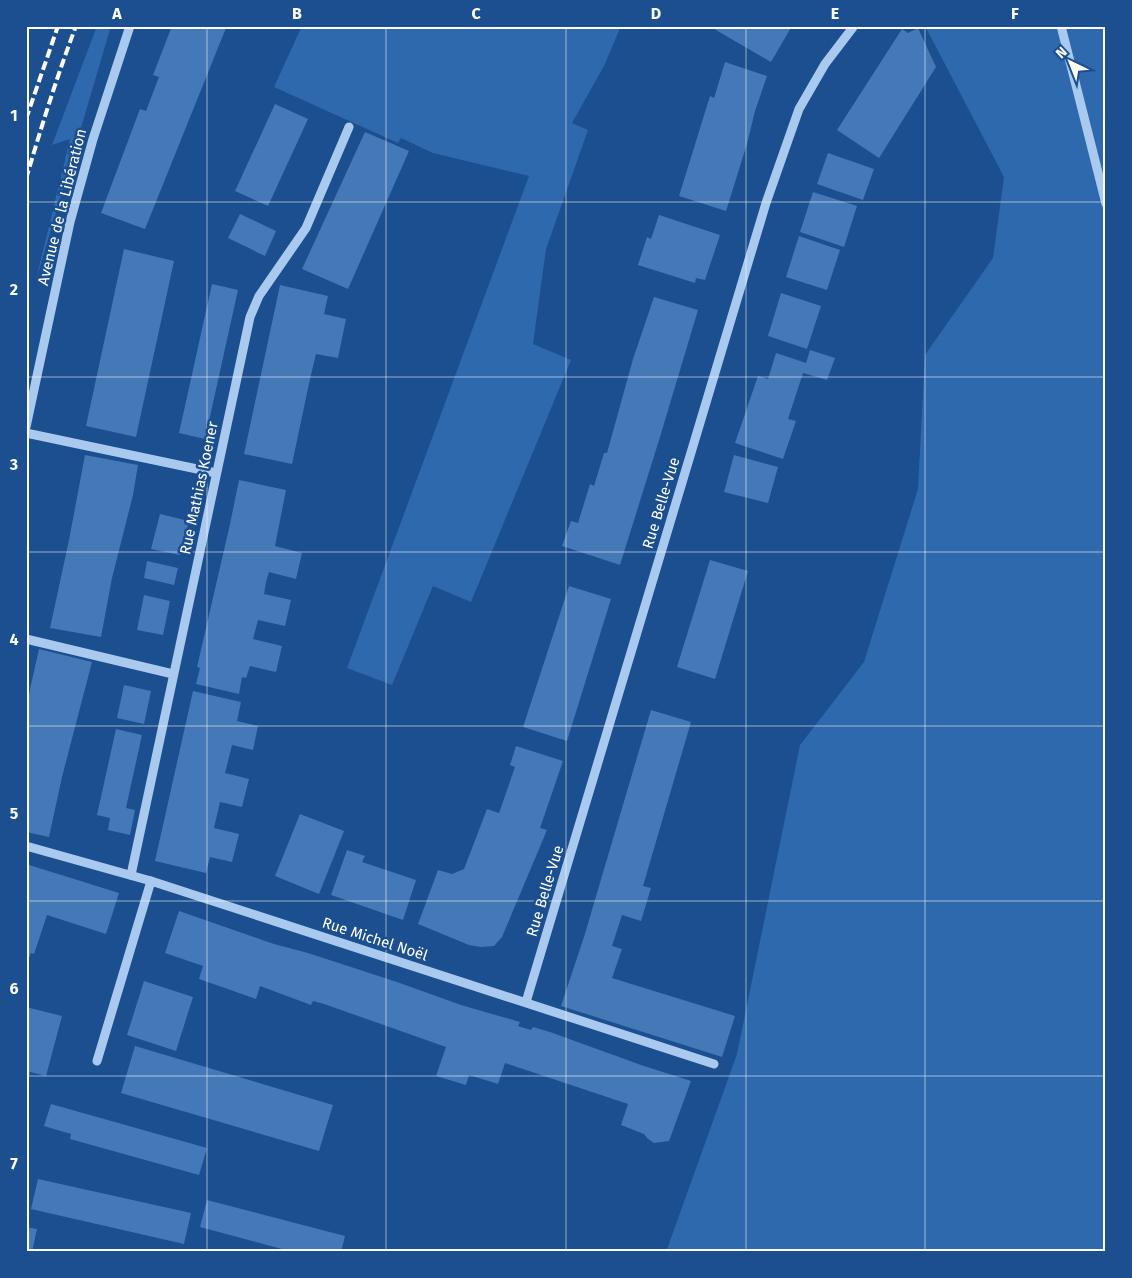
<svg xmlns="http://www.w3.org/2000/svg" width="1132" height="1278" font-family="'Fira Sans',sans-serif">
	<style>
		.green { fill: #2e69ad }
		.building { fill: #4478b7 }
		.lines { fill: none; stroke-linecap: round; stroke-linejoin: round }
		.minor { stroke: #a9c9ee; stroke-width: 9 }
		.rail { stroke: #fff; stroke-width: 4; stroke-dasharray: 9 4; stroke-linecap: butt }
		.grid { fill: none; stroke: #fff; stroke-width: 1; stroke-opacity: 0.55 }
		.labels { text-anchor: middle; stroke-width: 5; stroke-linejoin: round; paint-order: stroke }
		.street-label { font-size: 15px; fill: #fff; stroke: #1b4f8f }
		.neatline { fill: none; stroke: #fff; stroke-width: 2 }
		.grid-label { font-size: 16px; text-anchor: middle; font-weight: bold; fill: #fff }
	</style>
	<rect width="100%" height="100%" fill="#1b4f8f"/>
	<g class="green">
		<path d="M 97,26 L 111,26 L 35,284 L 70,139 L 52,145 Z"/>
		<path d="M 302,26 L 621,26 L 604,66 L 572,123 L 588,130 L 546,249 L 533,344 L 571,360 L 471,602 L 433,586 L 392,685 L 347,668 L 529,176 L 433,153 L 401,138 L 398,143 L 274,87 Z"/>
		<path d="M 925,26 L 1106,26 L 1106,1252 L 666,1252 L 737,1054 L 800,745 L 864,662 L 918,489 L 925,355 L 993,258 L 1004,177 Z"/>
	</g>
	<g class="building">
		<path d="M 172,26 L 222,26 L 226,28 L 145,229 L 101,213 L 140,109 L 146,111 L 159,77 L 153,75 Z"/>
		<path d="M 709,26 L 792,26 L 771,62 Z"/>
		<path d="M 918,28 L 936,67 L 879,158 L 837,130 L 902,29 L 908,33 Z"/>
		<path d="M 725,62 L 767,76 L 755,111 L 747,144 L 726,211 L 679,196 L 710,96 L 714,98 Z"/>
		<path d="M 275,104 L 308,119 L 268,206 L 235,191 Z"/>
		<path d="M 365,132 L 409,151 L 348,289 L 302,269 Z"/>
		<path d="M 828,153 L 874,169 L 863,200 L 817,184 Z"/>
		<path d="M 813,192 L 857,206 L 844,247 L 800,232 Z"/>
		<path d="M 240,214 L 276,231 L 265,256 L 228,238 Z"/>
		<path d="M 659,215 L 720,235 L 705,280 L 696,278 L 695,283 L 638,265 L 647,237 L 651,239 Z"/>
		<path d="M 799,236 L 840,250 L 827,290 L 786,277 Z"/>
		<path d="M 124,249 L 174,261 L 136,437 L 86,426 Z"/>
		<path d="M 212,284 L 238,290 L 205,439 L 179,433 Z"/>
		<path d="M 280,285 L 328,296 L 324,314 L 346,319 L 338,358 L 316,354 L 310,379 L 292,464 L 244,454 Z"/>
		<path d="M 781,293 L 821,306 L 807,349 L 768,336 Z"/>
		<path d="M 654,297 L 698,310 L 660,437 L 620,565 L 562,546 L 571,521 L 578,523 L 590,484 L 594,486 L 604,453 L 607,453 L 633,359 Z"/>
		<path d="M 810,350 L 835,358 L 827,380 L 803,373 L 788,419 L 796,421 L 783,459 L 735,443 L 758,376 L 768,379 L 776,353 L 806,363 Z"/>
		<path d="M 85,455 L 138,465 L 133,495 L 112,578 L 101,637 L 50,628 L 69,540 Z"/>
		<path d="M 734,455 L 778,467 L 768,503 L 724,492 Z"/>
		<path d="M 239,480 L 286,490 L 275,546 L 302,553 L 296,579 L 269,572 L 266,582 L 264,594 L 291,600 L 285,626 L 258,620 L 253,639 L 282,646 L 276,672 L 250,666 L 246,678 L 242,677 L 239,694 L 196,684 L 200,668 L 197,667 L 230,524 Z"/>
		<path d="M 160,514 L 189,521 L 180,555 L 151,549 Z"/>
		<path d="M 710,560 L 748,571 L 715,679 L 677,667 Z"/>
		<path d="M 147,561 L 178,568 L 174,585 L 144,578 Z"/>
		<path d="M 569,586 L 611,599 L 567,741 L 523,727 Z"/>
		<path d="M 144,595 L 170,601 L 163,635 L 137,630 Z"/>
		<path d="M 39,649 L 92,662 L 62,777 L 49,837 L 26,832 L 26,707 Z"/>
		<path d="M 124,685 L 151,691 L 144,724 L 117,718 Z"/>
		<path d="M 193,691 L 241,702 L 237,721 L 258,726 L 253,750 L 232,745 L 225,773 L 249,779 L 242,807 L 220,802 L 214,828 L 239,834 L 232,862 L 210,857 L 206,873 L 155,861 Z"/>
		<path d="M 651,710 L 691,722 L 643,886 L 651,888 L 641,921 L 622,915 L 612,946 L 622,949 L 612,978 L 735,1016 L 722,1057 L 561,1006 L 584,937 Z"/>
		<path d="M 116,729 L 142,735 L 126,808 L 135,810 L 130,835 L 108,830 L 110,818 L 97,815 Z"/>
		<path d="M 516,746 L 563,761 L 540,828 L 547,830 L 502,937 L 494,946 L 481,947 L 469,945 L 418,924 L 438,870 L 452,874 L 464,869 L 487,809 L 499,813 L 515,767 L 510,765 Z"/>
		<path d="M 300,814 L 344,831 L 319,894 L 275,876 Z"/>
		<path d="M 347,850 L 365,856 L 362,862 L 416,880 L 403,920 L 331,895 Z"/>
		<path d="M 26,864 L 119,893 L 106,934 L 47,915 L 34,954 L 31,953 L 26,967 Z"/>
		<path d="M 179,911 L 274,944 L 308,953 L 397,982 L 461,1005 L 520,1022 L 518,1026 L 531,1030 L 533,1027 L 550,1032 L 641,1065 L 691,1081 L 669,1141 L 654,1143 L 648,1139 L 644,1134 L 621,1125 L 628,1104 L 505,1063 L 498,1084 L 469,1075 L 466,1085 L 436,1076 L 446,1047 L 324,1004 L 313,1001 L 311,1005 L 260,986 L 256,999 L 199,979 L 203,966 L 165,953 Z"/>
		<path d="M 144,981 L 193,997 L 176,1051 L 127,1035 Z"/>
		<path d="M 26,1007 L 62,1016 L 46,1076 L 30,1072 L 27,1086 Z"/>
		<path d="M 135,1046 L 333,1105 L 319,1151 L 121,1093 Z"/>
		<path d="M 51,1104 L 207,1148 L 199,1175 L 70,1139 L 71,1134 L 44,1126 Z"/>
		<path d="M 38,1179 L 191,1213 L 184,1244 L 31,1209 Z"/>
		<path d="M 207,1200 L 345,1236 L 341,1252 L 293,1252 L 200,1227 Z"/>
		<path d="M 26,1227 L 37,1229 L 32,1252 L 26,1252 Z"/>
	</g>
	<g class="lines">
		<g class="minor">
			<path d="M 1061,26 L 1106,204"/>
			<path d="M 26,427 L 70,222 L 93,139 L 130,26"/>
			<path d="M 26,433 L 216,473"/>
			<path d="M 26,639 L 173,674"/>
			<path d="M 26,846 L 151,881 L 714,1064"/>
			<path d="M 131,875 L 250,317 L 259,296 L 306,228 L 349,127"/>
			<path d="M 526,1002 L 766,203 L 799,109 L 825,64 L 854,26"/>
			<path d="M 97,1061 L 151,881"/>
		</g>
		<g class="rail">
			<path d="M 26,119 L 58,26"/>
			<path d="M 26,179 C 41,128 57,76 76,26"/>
		</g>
	</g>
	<path class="grid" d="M 207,26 L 207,1252M 386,26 L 386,1252M 566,26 L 566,1252M 746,26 L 746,1252M 925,26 L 925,1252M 26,202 L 1106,202M 26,377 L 1106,377M 26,552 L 1106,552M 26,726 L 1106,726M 26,901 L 1106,901M 26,1076 L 1106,1076"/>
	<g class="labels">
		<g class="street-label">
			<text transform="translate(62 207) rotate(-76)" y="5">Avenue de la Libération</text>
			<text transform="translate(199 488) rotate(-78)" y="5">Rue Mathias Koener</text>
			<text transform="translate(661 503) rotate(-73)" y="5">Rue Belle-Vue</text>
			<text transform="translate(545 891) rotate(-73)" y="5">Rue Belle-Vue</text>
			<text transform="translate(375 939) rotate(18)" y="5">Rue Michel Noël</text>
		</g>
	</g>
	<rect width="1132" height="1278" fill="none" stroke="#1b4f8f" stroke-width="55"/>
	<g transform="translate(1070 62) rotate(317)" stroke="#1b4f8f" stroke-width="4" paint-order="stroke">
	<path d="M0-4L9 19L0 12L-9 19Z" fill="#ffffff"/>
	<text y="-8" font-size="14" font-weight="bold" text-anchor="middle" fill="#ffffff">N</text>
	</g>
	<rect x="28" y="28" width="1076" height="1222" class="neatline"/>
	<g class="grid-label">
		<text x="117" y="19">A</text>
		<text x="297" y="19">B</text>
		<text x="476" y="19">C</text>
		<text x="656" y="19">D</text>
		<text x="835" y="19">E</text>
		<text x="1015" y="19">F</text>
		<text x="14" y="121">1</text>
		<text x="14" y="295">2</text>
		<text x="14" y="470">3</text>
		<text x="14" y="645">4</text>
		<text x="14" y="819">5</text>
		<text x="14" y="994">6</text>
		<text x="14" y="1169">7</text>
	</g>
</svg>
